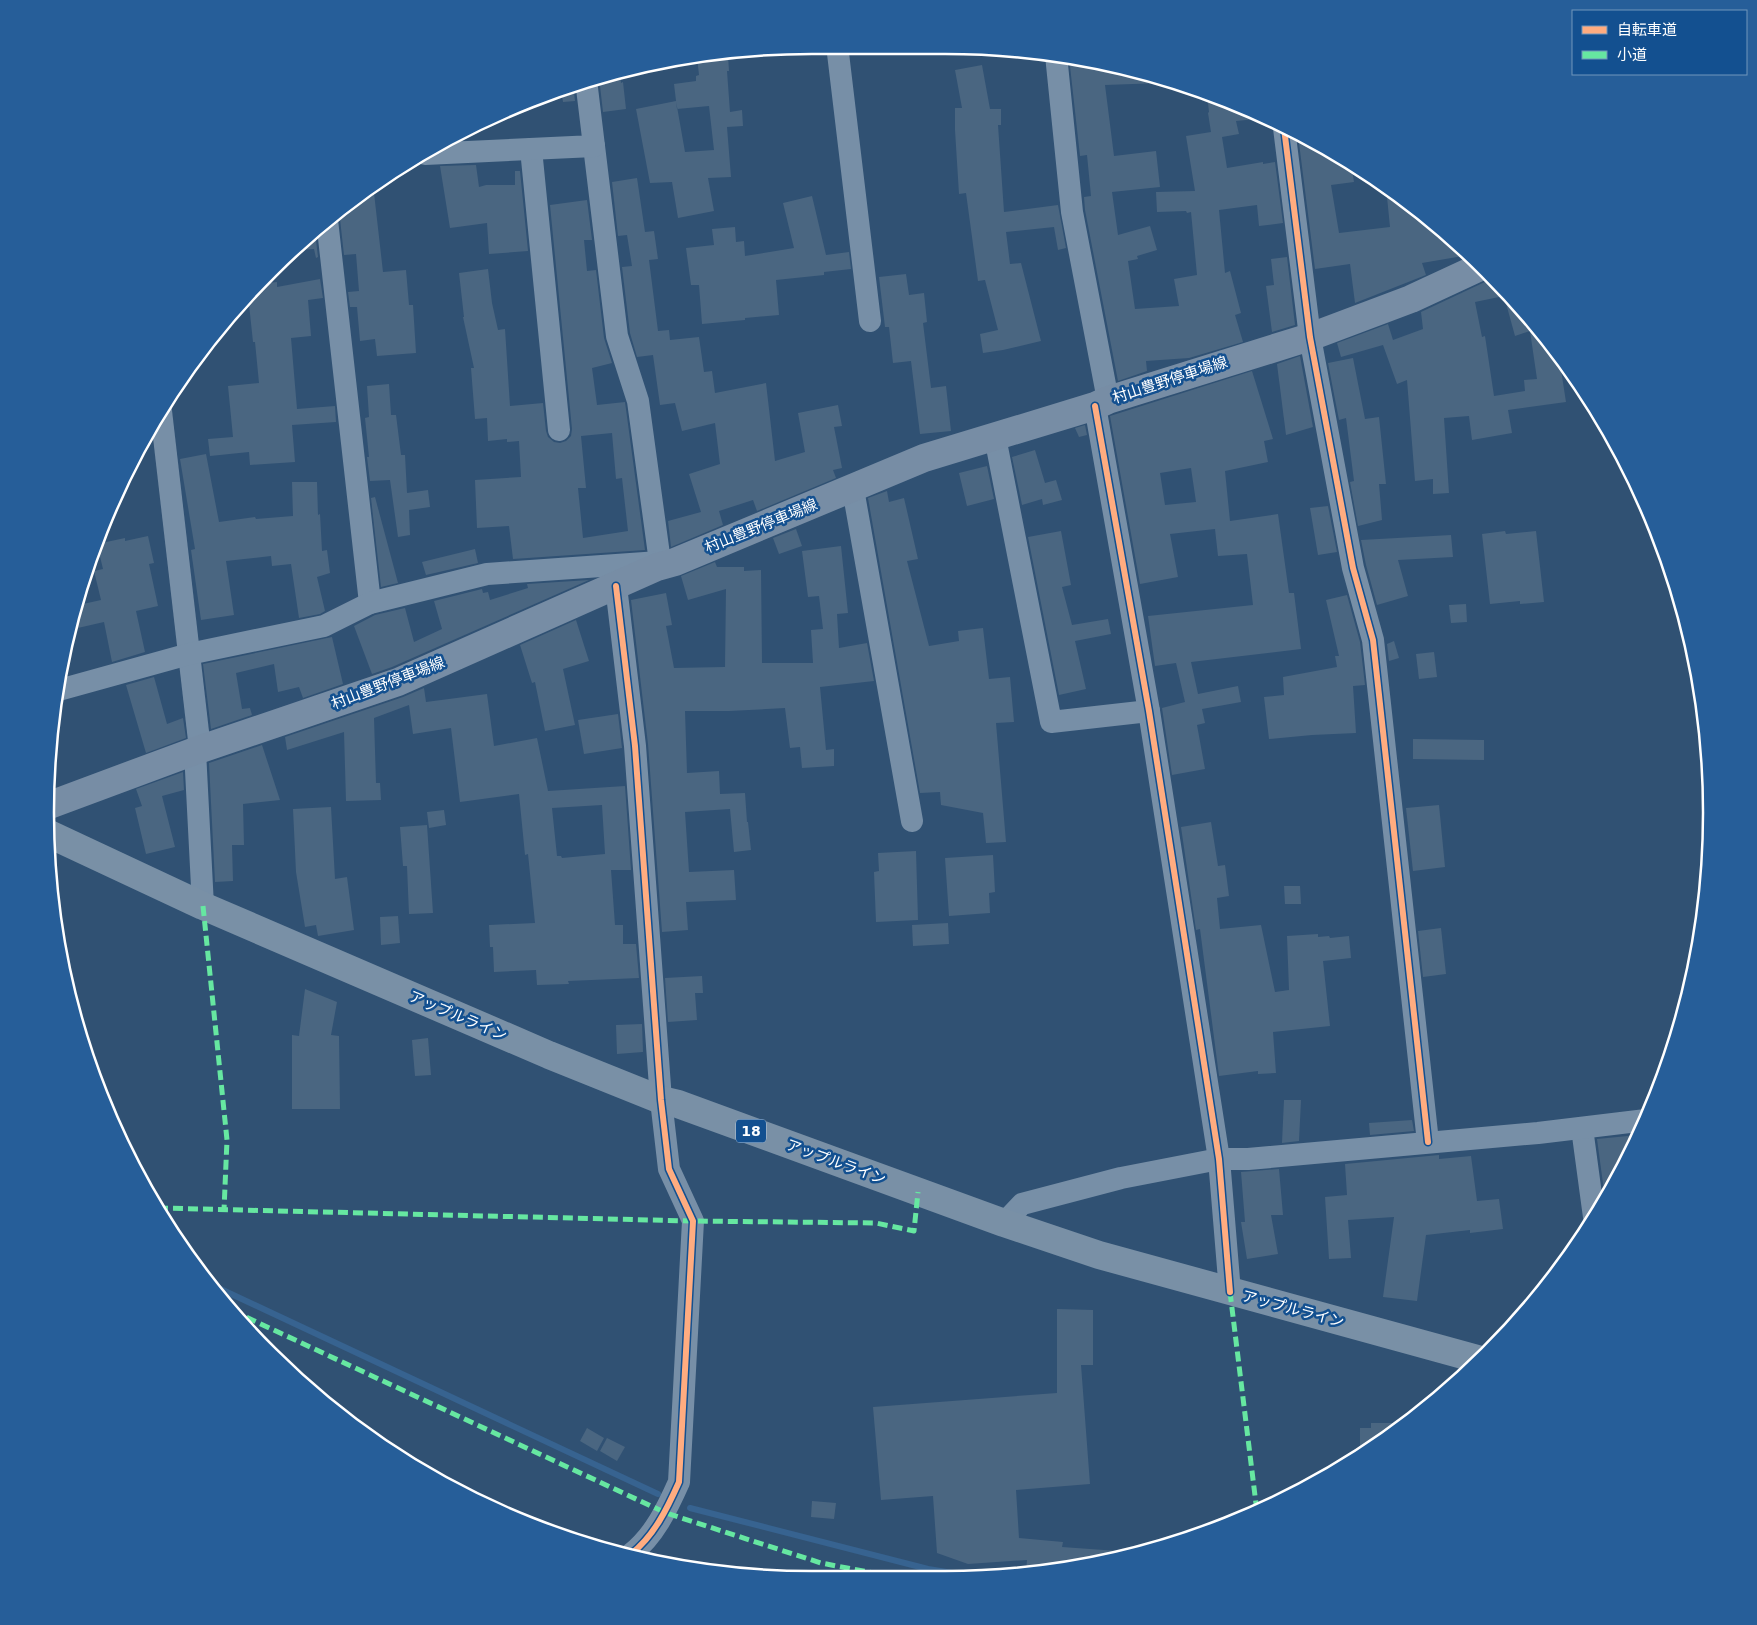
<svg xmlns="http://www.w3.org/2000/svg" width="1757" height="1625" font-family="'DejaVu Sans','Noto Sans JP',sans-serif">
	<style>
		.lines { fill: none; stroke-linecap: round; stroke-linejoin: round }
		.stream { stroke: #376390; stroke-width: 6 }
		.building { fill: #4a6681; fill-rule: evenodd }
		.minor { stroke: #778fa7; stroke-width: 22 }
		.major { stroke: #778da5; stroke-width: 28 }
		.highway { stroke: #7990a6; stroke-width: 28 }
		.quiet { stroke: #66e7a1; stroke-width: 5; stroke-dasharray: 10 5; stroke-linecap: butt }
		.cycleway-casing { stroke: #135090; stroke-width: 9 }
		.cycleway { stroke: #ffac80; stroke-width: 6 }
		.labels { text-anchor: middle; stroke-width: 5; stroke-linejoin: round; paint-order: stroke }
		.shield { fill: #135090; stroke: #b8cade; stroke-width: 1 }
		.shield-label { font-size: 14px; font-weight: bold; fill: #fff }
		.street-label { font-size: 15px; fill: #fff; stroke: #135090 }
		.rim { fill: none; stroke: #fff; stroke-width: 2.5 }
	</style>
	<rect width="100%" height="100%" fill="#305173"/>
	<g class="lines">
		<g class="stream">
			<path d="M 212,1285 L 658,1494"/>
			<path d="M 690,1508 L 928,1569 L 977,1577"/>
		</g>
	</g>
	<g class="building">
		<path d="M 728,55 L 729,71 L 727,71 L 730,112 L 742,110 L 743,126 L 727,127 L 731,177 L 708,178 L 714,211 L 678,218 L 672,182 L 650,183 L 636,109 L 676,101 L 685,152 L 714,150 L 709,106 L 677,109 L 674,84 L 696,81 L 696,76 L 699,75 L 697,57 Z"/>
		<path d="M 1092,64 L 1108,64 L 1161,80 L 1161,83 L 1105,85 L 1114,156 L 1156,151 L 1160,187 L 1112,192 L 1118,235 L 1150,226 L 1157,250 L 1137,256 L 1138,259 L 1128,261 L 1135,309 L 1179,306 L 1174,279 L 1197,275 L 1191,212 L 1187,213 L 1186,211 L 1157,212 L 1156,192 L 1195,191 L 1186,136 L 1211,132 L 1208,113 L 1209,112 L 1207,94 L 1238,104 L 1266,118 L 1236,121 L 1239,134 L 1222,137 L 1227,168 L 1263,162 L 1263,164 L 1275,162 L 1283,223 L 1259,226 L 1257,205 L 1219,210 L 1225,273 L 1230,271 L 1241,313 L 1235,315 L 1243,342 L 1189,358 L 1146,361 L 1147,371 L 1118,381 L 1085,210 L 1084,197 L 1091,196 L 1087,155 L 1080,156 L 1070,66 Z"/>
		<path d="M 982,65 L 990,109 L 1001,109 L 1001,125 L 998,125 L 1004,212 L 1058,205 L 1066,248 L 1058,250 L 1054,227 L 1006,232 L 1010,264 L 1021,263 L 1041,341 L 1003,350 L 983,353 L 980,334 L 998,330 L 985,280 L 978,281 L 966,193 L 959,194 L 955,130 L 955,108 L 962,108 L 955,70 Z"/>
		<path d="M 620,71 L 621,83 L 623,82 L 626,109 L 603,112 L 599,77 Z"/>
		<path d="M 573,84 L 575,101 L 563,102 L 561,88 Z"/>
		<path d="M 1298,135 L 1351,164 L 1354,182 L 1331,185 L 1339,233 L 1390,227 L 1386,187 L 1469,255 L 1422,263 L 1426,275 L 1355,303 L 1350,264 L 1315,269 Z"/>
		<path d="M 476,165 L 479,187 L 486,185 L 515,185 L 515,171 L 520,171 L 528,251 L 489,254 L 487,223 L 450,228 L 440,166 Z"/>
		<path d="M 637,178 L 645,232 L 654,231 L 658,259 L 649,260 L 658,331 L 669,330 L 670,340 L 699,337 L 704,372 L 712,371 L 715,393 L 766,383 L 775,461 L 805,452 L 798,413 L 838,405 L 842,426 L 834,427 L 842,468 L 833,470 L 836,478 L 757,511 L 753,500 L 719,511 L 723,525 L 671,547 L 668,521 L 701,512 L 689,474 L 720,464 L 715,423 L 682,431 L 675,403 L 660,405 L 653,355 L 637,357 L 630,333 L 622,267 L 632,266 L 627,235 L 618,236 L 612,182 Z"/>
		<path d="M 374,193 L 383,272 L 406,270 L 409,305 L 413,305 L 416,353 L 377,356 L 375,339 L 360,341 L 357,307 L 350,307 L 348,292 L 359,291 L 356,254 L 344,255 L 340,219 L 337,212 L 346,203 L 360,194 Z"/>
		<path d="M 812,196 L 826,255 L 849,252 L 851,269 L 824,272 L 824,275 L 776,280 L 779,315 L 745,318 L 745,320 L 702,324 L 699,285 L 691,285 L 686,248 L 714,245 L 712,229 L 735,227 L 736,242 L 744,241 L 745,256 L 794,248 L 783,203 Z"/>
		<path d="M 587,200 L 592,240 L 584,240 L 587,271 L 596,270 L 604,338 L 612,363 L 592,368 L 597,405 L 625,402 L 645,550 L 513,559 L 509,526 L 477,528 L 475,480 L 521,477 L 519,441 L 507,442 L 507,439 L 488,441 L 487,418 L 475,419 L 471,368 L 474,368 L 463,317 L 464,317 L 459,273 L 488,269 L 492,303 L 498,330 L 505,329 L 510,406 L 543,403 L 546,431 L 548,437 L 554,442 L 560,443 L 566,441 L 571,436 L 572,429 L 550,205 ZM 612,433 L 616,479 L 622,478 L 628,531 L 583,538 L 578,488 L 586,488 L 581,436 Z"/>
		<path d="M 315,232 L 318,257 L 316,258 L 314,249 L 296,250 Z"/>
		<path d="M 1287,257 L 1295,325 L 1272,332 L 1266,286 L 1274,285 L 1271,259 Z"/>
		<path d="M 906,274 L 909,295 L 924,293 L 927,322 L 923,323 L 931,388 L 946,386 L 951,431 L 920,434 L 911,361 L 893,363 L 889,327 L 885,327 L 879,277 Z"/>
		<path d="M 1493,277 L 1559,357 L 1566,402 L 1508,410 L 1512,433 L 1472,440 L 1469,416 L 1444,418 L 1449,493 L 1433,494 L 1433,479 L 1415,481 L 1407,380 L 1397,384 L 1383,345 L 1341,357 L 1337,343 L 1388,324 L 1393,340 L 1423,329 L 1421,312 L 1489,280 ZM 1504,296 L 1515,336 L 1530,331 L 1537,379 L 1524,380 L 1525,391 L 1494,396 L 1485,336 L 1482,337 L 1475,302 Z"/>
		<path d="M 320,279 L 323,298 L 308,300 L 311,336 L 291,338 L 297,409 L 335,406 L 336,422 L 292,425 L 295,462 L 250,465 L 249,452 L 210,456 L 208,439 L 233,437 L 228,386 L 259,383 L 255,342 L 253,342 L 248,295 L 259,284 L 277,282 L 277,287 Z"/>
		<path d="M 1300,356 L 1313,427 L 1286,435 L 1277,364 Z"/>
		<path d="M 1353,358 L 1365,419 L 1379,417 L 1386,484 L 1379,484 L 1382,520 L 1358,526 L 1350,482 L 1354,481 L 1346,418 L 1339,420 L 1328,363 Z"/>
		<path d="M 1252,371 L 1273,439 L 1264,441 L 1268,462 L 1225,471 L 1230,521 L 1278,514 L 1289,593 L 1294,593 L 1301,649 L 1191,662 L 1198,694 L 1238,686 L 1241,702 L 1202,709 L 1205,723 L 1197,725 L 1205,769 L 1172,775 L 1162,708 L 1185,702 L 1176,663 L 1155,666 L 1148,616 L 1253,605 L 1247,554 L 1218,556 L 1215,529 L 1170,534 L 1178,577 L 1140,584 L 1110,416 ZM 1191,468 L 1196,502 L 1165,505 L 1160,473 Z"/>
		<path d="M 389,384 L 391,415 L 396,415 L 401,455 L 405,455 L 407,493 L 428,490 L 430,507 L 409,510 L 410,535 L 398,537 L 390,480 L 370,481 L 367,457 L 369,457 L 365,418 L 369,417 L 367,386 Z"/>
		<path d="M 1085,425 L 1087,435 L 1079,437 L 1075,428 Z"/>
		<path d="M 1035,450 L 1045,483 L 1056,480 L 1062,500 L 1043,505 L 1042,499 L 1022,505 L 1012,457 Z"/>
		<path d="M 206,454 L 219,522 L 255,517 L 256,519 L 293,516 L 292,482 L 317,482 L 318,515 L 320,514 L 322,551 L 327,550 L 330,573 L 317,577 L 325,611 L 320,614 L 299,618 L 291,564 L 272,566 L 271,556 L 226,561 L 234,615 L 201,620 L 191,550 L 195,549 L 180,459 Z"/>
		<path d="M 987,466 L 994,499 L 967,506 L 959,473 Z"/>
		<path d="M 887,491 L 889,502 L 904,498 L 918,559 L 907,561 L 929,646 L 959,641 L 958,631 L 983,628 L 989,679 L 1010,677 L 1014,722 L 996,723 L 1006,842 L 986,843 L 983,813 L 941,805 L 940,792 L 920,793 L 868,498 Z"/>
		<path d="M 375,497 L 398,583 L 381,587 L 371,498 Z"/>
		<path d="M 1328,506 L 1337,552 L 1318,555 L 1310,508 Z"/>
		<path d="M 796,529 L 802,546 L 779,554 L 773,538 Z"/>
		<path d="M 1061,531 L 1071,585 L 1062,587 L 1072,625 L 1108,619 L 1111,634 L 1075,641 L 1086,689 L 1059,695 L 1028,537 Z"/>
		<path d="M 1505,531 L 1506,534 L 1536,531 L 1544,602 L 1520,604 L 1520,601 L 1490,604 L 1482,534 Z"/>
		<path d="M 1451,535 L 1453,557 L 1398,560 L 1408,596 L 1377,605 L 1366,565 L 1361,540 Z"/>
		<path d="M 148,536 L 154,563 L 149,564 L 158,606 L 136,611 L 145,652 L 112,662 L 104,622 L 69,630 L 71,614 L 74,606 L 101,600 L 94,571 L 103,569 L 97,544 L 125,538 L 125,541 Z"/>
		<path d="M 841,546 L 848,613 L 837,614 L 839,648 L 867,643 L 874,681 L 820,687 L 826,750 L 834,749 L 834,766 L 802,768 L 800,747 L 790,748 L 785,708 L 729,711 L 685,711 L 687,773 L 719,771 L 720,794 L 745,793 L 747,822 L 748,822 L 751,850 L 734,852 L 730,809 L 685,812 L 689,872 L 734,870 L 736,900 L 686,902 L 688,930 L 662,932 L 648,744 L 631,600 L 666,593 L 672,625 L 666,626 L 674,668 L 725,667 L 726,589 L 688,600 L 681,576 L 715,562 L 717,567 L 744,567 L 744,571 L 761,570 L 762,663 L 813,663 L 811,630 L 823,629 L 819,596 L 808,597 L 802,551 Z"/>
		<path d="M 475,549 L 478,563 L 426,575 L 422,562 Z"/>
		<path d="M 589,580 L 392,667 L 372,674 L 354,626 L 375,615 L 405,608 L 414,642 L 442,629 L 434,601 L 482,589 L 483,593 L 488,592 L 490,600 L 528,588 L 527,584 Z"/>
		<path d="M 1347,595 L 1360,642 L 1365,685 L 1353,686 L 1356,733 L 1312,735 L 1269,739 L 1264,697 L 1284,695 L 1283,677 L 1337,667 L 1335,656 L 1339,656 L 1326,600 Z"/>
		<path d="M 1466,604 L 1467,622 L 1451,623 L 1449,605 Z"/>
		<path d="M 576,620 L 589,661 L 563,669 L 575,725 L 545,731 L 535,682 L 532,683 L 520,645 Z"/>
		<path d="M 332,637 L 343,684 L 303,698 L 299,687 L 278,692 L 274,664 L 236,673 L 242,709 L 250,708 L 252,715 L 211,729 L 203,664 Z"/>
		<path d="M 1394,641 L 1399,658 L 1389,661 L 1387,644 Z"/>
		<path d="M 1434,652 L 1437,677 L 1419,679 L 1416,654 Z"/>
		<path d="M 154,677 L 167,724 L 183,718 L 186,738 L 146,753 L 126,685 Z"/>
		<path d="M 424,688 L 426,702 L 487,694 L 494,746 L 537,738 L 548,791 L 625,786 L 631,870 L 611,870 L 615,925 L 623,925 L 623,944 L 636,944 L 639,978 L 568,981 L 569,984 L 537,985 L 536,970 L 494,972 L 493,947 L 490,947 L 489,925 L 535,923 L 528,854 L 525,855 L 519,794 L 460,802 L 451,728 L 413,734 L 409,705 L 374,718 L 376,783 L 380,783 L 381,800 L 346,801 L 344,732 L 287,750 L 285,737 L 403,697 ZM 602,805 L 605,854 L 562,858 L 561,856 L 557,856 L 552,808 Z"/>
		<path d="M 618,714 L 622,748 L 584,754 L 578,720 Z"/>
		<path d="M 1413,739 L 1484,740 L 1484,760 L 1413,759 Z"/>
		<path d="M 262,745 L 280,800 L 243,804 L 244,845 L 232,845 L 233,881 L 215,882 L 209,763 Z"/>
		<path d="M 183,772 L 184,790 L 162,796 L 175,847 L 146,854 L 135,808 L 142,806 L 136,789 Z"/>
		<path d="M 1439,805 L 1445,867 L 1413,871 L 1406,808 Z"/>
		<path d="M 331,807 L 335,879 L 347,877 L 354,930 L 318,936 L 316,925 L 305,927 L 296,872 L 293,809 Z"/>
		<path d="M 444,810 L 446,825 L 429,828 L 427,812 Z"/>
		<path d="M 1211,822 L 1218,866 L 1225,865 L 1229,896 L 1217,898 L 1220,929 L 1261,925 L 1275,992 L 1289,990 L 1287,936 L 1318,934 L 1318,937 L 1329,936 L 1330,938 L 1349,936 L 1351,958 L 1323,961 L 1330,1026 L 1273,1032 L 1276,1073 L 1258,1074 L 1258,1071 L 1219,1076 L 1200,929 L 1196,930 L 1181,827 Z"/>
		<path d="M 427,825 L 433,913 L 409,914 L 407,866 L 403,866 L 400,827 Z"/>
		<path d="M 916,851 L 918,920 L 876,922 L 874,872 L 879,871 L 878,853 Z"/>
		<path d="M 993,855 L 995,892 L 989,893 L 990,913 L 949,916 L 945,858 Z"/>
		<path d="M 1284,886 L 1300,886 L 1301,904 L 1285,904 Z"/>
		<path d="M 398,916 L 400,943 L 381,945 L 380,917 Z"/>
		<path d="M 948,923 L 949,944 L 913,946 L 912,925 Z"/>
		<path d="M 1441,928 L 1446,974 L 1423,977 L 1418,931 Z"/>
		<path d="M 702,976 L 703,993 L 695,993 L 697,1020 L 668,1022 L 665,978 Z"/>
		<path d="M 305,989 L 337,1002 L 331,1035 L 339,1036 L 340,1109 L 292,1109 L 292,1035 L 299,1036 Z"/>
		<path d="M 642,1024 L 643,1052 L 617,1054 L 616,1025 Z"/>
		<path d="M 428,1038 L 431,1075 L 415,1076 L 412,1040 Z"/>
		<path d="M 1284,1100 L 1301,1100 L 1299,1141 L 1282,1143 Z"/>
		<path d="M 1412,1120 L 1414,1131 L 1370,1135 L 1369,1123 Z"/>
		<path d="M 1638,1135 L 1626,1158 L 1605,1198 L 1597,1139 Z"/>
		<path d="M 1439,1155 L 1439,1159 L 1471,1156 L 1477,1201 L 1499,1199 L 1503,1229 L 1470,1233 L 1470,1230 L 1426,1235 L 1417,1301 L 1383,1297 L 1394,1217 L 1348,1220 L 1351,1258 L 1329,1259 L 1325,1197 L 1347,1195 L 1345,1164 Z"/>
		<path d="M 1279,1169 L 1283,1215 L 1271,1215 L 1278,1254 L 1247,1259 L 1241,1222 L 1245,1222 L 1241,1172 Z"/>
		<path d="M 1057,1309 L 1093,1310 L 1093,1365 L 1081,1365 L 1090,1484 L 1016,1490 L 1019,1538 L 1063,1542 L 1062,1547 L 1132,1552 L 1133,1554 L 1095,1565 L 1061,1563 L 1061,1569 L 1026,1572 L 1027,1560 L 968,1564 L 937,1553 L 933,1496 L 881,1500 L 873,1407 L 1057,1393 Z"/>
		<path d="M 1371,1423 L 1404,1423 L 1371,1451 L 1360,1457 L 1360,1428 L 1371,1428 Z"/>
		<path d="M 587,1428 L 604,1438 L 597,1451 L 580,1441 Z"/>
		<path d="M 607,1438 L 625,1447 L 617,1461 L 600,1451 Z"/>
		<path d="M 812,1501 L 836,1503 L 834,1519 L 811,1517 Z"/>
	</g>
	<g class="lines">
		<g class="minor">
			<path d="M 837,45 L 870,321"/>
			<path d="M 1056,55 L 1072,212 L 1108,400"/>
			<path d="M 1284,128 L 1310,337 L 1353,568 L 1373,640 L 1428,1142"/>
			<path d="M 594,146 L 617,336 L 638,401 L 660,562"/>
			<path d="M 531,149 L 559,430"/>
			<path d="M 425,154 L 594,146 L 586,80"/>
			<path d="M 327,220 L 370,603"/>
			<path d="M 1095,406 L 1149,711 L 1219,1159 L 1230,1292"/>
			<path d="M 161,411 L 200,749"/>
			<path d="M 995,437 L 1051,722 L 1149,711"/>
			<path d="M 853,489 L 912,821"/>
			<path d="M 616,586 L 635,746 L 661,1100 L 669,1169 L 693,1221 L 679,1482 C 667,1509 654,1536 631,1554"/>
			<path d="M 59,690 L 189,654 L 324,626 L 370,603 L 487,574 L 659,562"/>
			<path d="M 195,751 L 203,906"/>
			<path d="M 1582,1128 L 1594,1217"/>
			<path d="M 1004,1223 L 1022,1204 L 1121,1178 L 1219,1159 L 1248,1159 L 1538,1133 L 1646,1120"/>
		</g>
		<path class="major" d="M 47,806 L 195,751 L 398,682 L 657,567 L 675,562 L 924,458 L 1095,406 L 1108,400 L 1310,337 L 1411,299 L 1482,266"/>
		<path class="highway" d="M 47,833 L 203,906 L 549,1055 L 661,1100 L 678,1104 L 1004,1223 L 1099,1255 L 1481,1360"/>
		<g class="quiet">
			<path d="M 203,906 L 227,1140 L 224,1210"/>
			<path d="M 158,1208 L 693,1221 L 876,1223 L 914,1231 L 918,1192"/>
			<path d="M 1230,1292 L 1257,1512"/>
			<path d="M 233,1311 L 666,1513 L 821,1563 L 905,1579"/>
		</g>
		<g class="cycleway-casing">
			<g id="cycleway">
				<path d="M 1284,128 L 1310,337 L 1353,568 L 1373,640 L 1428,1142"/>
				<path d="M 1095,406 L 1149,711 L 1219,1159 L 1230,1292"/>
				<path d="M 616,586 L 635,746 L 661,1100 L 669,1169 L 693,1221 L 679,1482 C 667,1509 654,1536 631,1554"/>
			</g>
		</g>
		<use href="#cycleway" class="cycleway"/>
	</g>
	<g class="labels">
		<rect class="shield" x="736" y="1119.5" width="30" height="23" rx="4"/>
		<g class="shield-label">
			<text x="751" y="1136">18</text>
		</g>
		<g class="street-label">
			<text transform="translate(1170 380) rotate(-18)" y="5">村山豊野停車場線</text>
			<text transform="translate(761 526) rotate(-22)" y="5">村山豊野停車場線</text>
			<text transform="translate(388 683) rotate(-21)" y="5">村山豊野停車場線</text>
			<text transform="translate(458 1016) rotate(23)" y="5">アップルライン</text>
			<text transform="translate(836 1162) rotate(20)" y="5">アップルライン</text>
			<text transform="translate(1293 1309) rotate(15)" y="5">アップルライン</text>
		</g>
	</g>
	<path d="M0 0H1757V1625H0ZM812 54H945A758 758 0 0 1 1703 812V813A758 758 0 0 1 945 1571H812A758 758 0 0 1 54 813V812A758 758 0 0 1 812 54Z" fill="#265e99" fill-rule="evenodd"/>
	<path class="rim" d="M812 54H945A758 758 0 0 1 1703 812V813A758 758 0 0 1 945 1571H812A758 758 0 0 1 54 813V812A758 758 0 0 1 812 54Z"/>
	<rect x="1572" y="10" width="175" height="65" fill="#135090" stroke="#7196bc"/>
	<rect x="1582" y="26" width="25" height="8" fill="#ffac80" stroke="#7196bc"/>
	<text x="1617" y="35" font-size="15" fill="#ffffff">自転車道</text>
	<rect x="1582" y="51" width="25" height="8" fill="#66e7a1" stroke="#7196bc"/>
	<text x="1617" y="60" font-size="15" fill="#ffffff">小道</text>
</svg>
